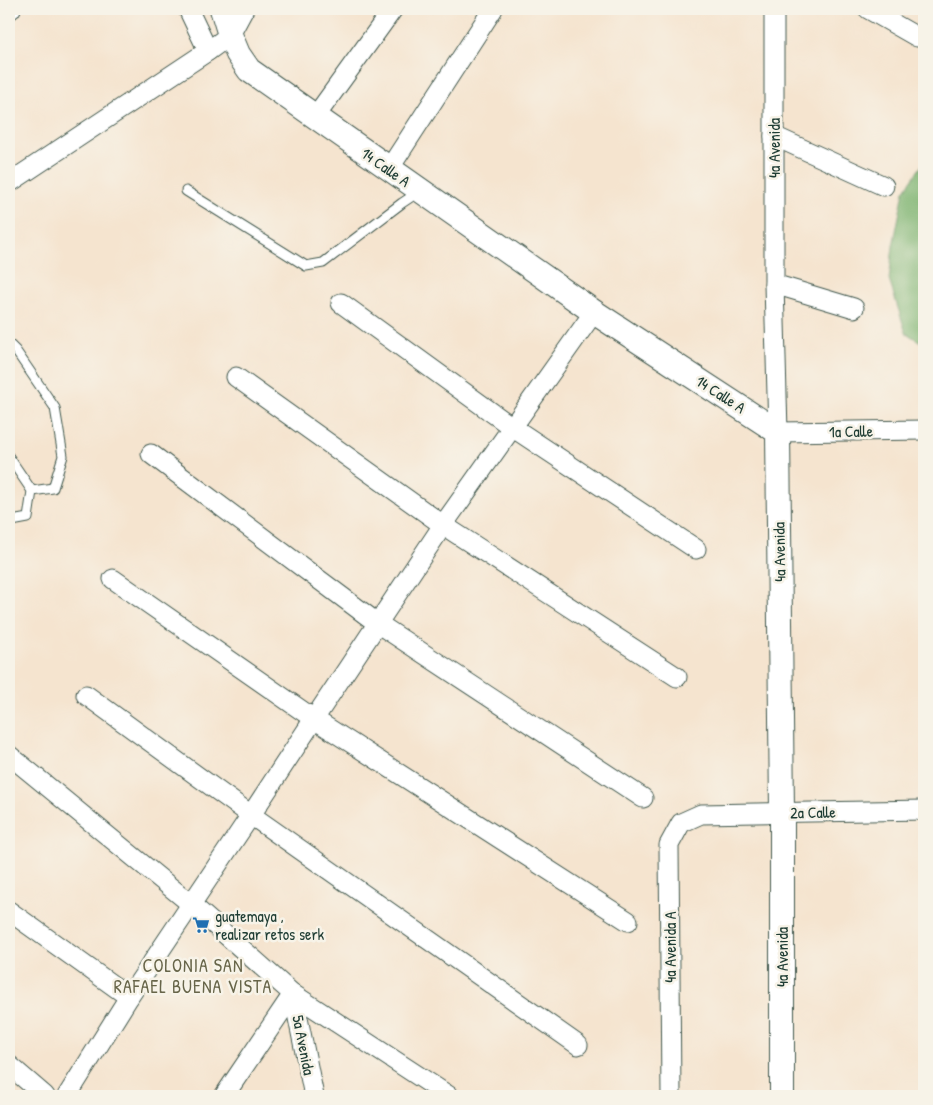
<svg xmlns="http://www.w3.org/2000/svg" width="933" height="1105" font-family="'Patrick Hand',sans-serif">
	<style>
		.forest { fill: #7db370; stroke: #4e7852 }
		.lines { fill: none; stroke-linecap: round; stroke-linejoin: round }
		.service-casing { stroke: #3f564b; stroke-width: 11 }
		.minor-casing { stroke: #3f564b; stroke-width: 21 }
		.tertiary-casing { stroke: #3f564b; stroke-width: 26 }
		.service { stroke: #fff; stroke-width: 9 }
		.minor { stroke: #fff; stroke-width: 19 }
		.tertiary { stroke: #fff; stroke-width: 24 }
		.labels { text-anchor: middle; stroke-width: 5; stroke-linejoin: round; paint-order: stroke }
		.street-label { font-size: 16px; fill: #1f3d34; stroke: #f7f3e8 }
		.poi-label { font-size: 16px; fill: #1f3d34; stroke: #f7f3e8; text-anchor: start }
		.neighbourhood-label { font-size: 18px; letter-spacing: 1px; fill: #676549; stroke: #f7f3e8 }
	</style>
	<rect width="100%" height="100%" fill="#f7f3e8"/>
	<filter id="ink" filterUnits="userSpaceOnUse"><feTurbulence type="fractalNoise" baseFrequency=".02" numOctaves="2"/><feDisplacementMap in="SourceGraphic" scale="10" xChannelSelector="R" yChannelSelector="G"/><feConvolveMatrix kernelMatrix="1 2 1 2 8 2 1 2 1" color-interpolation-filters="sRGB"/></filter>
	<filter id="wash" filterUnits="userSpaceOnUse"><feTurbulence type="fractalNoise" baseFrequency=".0096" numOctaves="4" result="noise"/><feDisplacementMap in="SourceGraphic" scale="20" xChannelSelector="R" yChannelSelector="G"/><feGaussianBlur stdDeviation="1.12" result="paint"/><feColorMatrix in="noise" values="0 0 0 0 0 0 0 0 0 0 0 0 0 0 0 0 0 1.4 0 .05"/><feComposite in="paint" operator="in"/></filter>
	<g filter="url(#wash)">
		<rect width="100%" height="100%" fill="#f5e4cf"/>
		<path class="forest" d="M 924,162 L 924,344 L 906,333 L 889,280 L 893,246 L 904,191 Z"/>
	</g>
	<g filter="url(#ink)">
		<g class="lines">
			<g class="service-casing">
				<g id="service">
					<path d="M 186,191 L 306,266 L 323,263 L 402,203 L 420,191"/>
					<path d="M 9,344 L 16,351 L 55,408 L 63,456 L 53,488 L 32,491"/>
					<path d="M 9,457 L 32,491 L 28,518 L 12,521 L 9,521"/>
				</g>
			</g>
			<g class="minor-casing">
				<g id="minor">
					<path d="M 188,9 L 208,51"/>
					<path d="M 774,9 L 774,284 L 778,432 L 924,430"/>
					<path d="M 868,9 L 917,37"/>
					<path d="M 9,10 L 11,9"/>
					<path d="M 315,117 L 393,9"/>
					<path d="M 774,136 L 884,186"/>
					<path d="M 389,169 L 493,9"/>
					<path d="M 9,183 L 208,51 L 230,35 L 244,9"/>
					<path d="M 774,284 L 854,308"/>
					<path d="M 341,303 L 512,427 L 696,549"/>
					<path d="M 236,377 L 443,525 L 677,677"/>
					<path d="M 151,454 L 377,623 L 643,798"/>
					<path d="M 113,579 L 314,719 L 628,921"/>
					<path d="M 86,695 L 251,815 L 578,1045"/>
					<path d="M 9,755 L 191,904 L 293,994 L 449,1096"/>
					<path d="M 9,911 L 129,997"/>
					<path d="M 293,994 L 314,1096"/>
					<path d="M 9,1065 L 45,1096"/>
					<path d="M 67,1096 L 129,997 L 251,815 L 314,719 L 443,525 L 594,312"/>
					<path d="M 224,1096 L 293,994"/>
					<path d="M 671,1096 L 669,845 L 681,823 L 701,814 L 924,810"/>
				</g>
			</g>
			<g class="tertiary-casing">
				<path id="tertiary" d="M 222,9 L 230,35 L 238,54 L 249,70 L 594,312 L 778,432 L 782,812 L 782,1096"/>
			</g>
			<use href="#service" class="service"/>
			<use href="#minor" class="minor"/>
			<use href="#tertiary" class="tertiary"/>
		</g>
	</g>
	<defs>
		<g id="supermarket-bare" transform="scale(1.35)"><path d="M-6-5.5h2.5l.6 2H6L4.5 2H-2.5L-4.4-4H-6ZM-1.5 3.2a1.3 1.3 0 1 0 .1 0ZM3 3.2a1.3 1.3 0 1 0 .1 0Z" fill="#1f6fb2" stroke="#f7f3e8" stroke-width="2.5" paint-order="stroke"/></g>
	</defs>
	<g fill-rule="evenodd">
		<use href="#supermarket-bare" x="201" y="925"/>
	</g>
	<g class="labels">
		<g class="street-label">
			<text transform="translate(774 148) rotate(-90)" y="6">4a Avenida</text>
			<text transform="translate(386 167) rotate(35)" y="6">14 Calle A</text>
			<text transform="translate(721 394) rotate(33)" y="6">14 Calle A</text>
			<text transform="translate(851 431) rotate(-1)" y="6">1a Calle</text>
			<text transform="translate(779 552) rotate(-91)" y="6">4a Avenida</text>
			<text transform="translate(813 812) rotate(-1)" y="6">2a Calle</text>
			<text transform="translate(670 947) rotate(-90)" y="6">4a Avenida A</text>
			<text transform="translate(782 957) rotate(-90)" y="6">4a Avenida</text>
			<text transform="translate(304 1045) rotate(79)" y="6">5a Avenida</text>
		</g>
		<g class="poi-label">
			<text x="215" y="922">guatemaya ,<tspan x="215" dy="18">realizar retos serk</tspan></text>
		</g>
		<g class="neighbourhood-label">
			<text x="193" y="972">COLONIA SAN<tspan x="193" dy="21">RAFAEL BUENA VISTA</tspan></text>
		</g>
	</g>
	<rect width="933" height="1105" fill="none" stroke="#f7f3e8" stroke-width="30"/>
</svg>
